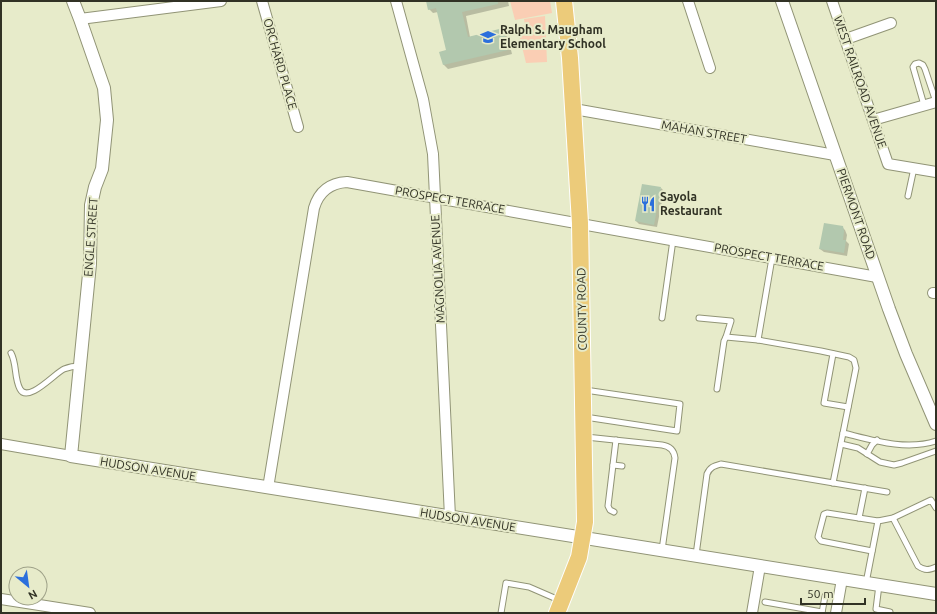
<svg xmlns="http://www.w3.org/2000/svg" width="937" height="614" font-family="Ubuntu,sans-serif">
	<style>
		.green { fill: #faceb4 }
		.shadow { fill: #0003 }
		.building { fill: #b2c8ae }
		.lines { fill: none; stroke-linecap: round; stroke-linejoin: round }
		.service-casing { stroke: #919476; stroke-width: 7 }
		.minor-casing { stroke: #919476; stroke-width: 12 }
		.tertiary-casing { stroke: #919476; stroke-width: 14 }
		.primary-casing { stroke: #fff; stroke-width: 18 }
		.service { stroke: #fff; stroke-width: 5 }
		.minor { stroke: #fff; stroke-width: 10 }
		.tertiary { stroke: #fff; stroke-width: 12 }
		.primary { stroke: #eccb7a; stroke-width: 16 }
		.labels { text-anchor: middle; stroke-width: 4; stroke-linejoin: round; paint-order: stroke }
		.poi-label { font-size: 12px; font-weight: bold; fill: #313225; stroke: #e7ebca; text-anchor: start }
		.street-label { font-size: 12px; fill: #313225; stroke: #e7ebca }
	</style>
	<rect width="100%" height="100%" fill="#e7ebca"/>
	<g class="green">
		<path d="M 510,1 L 550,1 L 552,13 L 515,20 Z"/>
		<path d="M 545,16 L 547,62 L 526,63 L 517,26 L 525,25 L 524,19 Z"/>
	</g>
	<g class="shadow">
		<path d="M 427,1 L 508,1 L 509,6 L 466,16 L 470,37 L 503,30 L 507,34 L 512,54 L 448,69 L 444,65 L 441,52 L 447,51 L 438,12 L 433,13 L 429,9 Z"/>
		<path d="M 661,188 L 664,191 L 657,227 L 639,224 L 636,221 Z"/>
		<path d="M 842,227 L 845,230 L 847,235 L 846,241 L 849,244 L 847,256 L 824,252 L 820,249 Z"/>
	</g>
	<g class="building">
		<path d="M 426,1 L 498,1 L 498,4 L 462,12 L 468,37 L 503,28 L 508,50 L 443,65 L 439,52 L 446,50 L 436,8 L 428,10 Z"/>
		<path d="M 642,184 L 661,187 L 654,225 L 635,221 Z"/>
		<path d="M 824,223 L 843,226 L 844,231 L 843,240 L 846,240 L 844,253 L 819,249 Z"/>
	</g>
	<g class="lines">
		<g class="service-casing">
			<g id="service">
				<path d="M 924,105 L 913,67 L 915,64 L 919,63 L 923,65 L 925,69 L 936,102"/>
				<path d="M 908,196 L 914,168"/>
				<path d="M 772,258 L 758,340 L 821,351 L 849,357 L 854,360 L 856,368 L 833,483"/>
				<path d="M 662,318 L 673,240"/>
				<path d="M 699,318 L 731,321 L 726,337"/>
				<path d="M 11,353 C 17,364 14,378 20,389 C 28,404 56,372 64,369 C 69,367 74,366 80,366"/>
				<path d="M 833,354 L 824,403 L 848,407"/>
				<path d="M 717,389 L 724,341 L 726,337 L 758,340"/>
				<path d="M 585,390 L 680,404 L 677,431 L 585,417"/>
				<path d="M 843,433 C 872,440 906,451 936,441"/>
				<path d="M 586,437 L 662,445 C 669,446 674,450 675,458 L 662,550"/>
				<path d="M 841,444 L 858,448 L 880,462 L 894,465 L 902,463 L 936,451"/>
				<path d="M 867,454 L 872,445 L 877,440"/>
				<path d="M 613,465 L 622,466"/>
				<path d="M 614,512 L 610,510 L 608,506 L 616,440"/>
				<path d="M 859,518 L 865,488"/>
				<path d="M 893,518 L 918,566 C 925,571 929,570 936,567"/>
				<path d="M 872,551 L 821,541 L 818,537 L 824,514 L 827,513 L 878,521"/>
				<path d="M 696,555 L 707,474 C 710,467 714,466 721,464 L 887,492"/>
				<path d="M 866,583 L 878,521 L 893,518 L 931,500 L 936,508"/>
				<path d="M 879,585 L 876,609 L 890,612"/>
				<path d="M 765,602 L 822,612"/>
				<path d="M 501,613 L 506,583 L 529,587 L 559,600"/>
				<path d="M 822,613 L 825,596"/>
			</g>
		</g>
		<g class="minor-casing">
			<g id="minor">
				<path d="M 262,1 L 298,127"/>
				<path d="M 396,1 L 423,99 L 433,154 L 450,517"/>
				<path d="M 688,1 L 710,68"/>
				<path d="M 832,1 L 888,164 L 936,172"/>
				<path d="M 80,19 L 221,1"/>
				<path d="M 846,39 L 891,23"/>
				<path d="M 574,109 L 835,155"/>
				<path d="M 873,120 L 936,102"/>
				<path d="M 933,293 L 936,293"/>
				<path d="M 1,444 L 71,456"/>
				<path d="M 268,488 L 314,208 C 319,191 330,183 347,182 L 877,277"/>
				<path d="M 1,599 L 90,613"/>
				<path d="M 752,613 L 760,566"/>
				<path d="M 836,613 L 842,579"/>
			</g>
		</g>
		<g class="tertiary-casing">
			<g id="tertiary">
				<path d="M 73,1 L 80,19 L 104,88 L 107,120 L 102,169 L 95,187 L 91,205 L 90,264 L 71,456 L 936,594"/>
				<path d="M 782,1 L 889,309 L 906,354 L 936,424"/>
			</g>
		</g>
		<g class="primary-casing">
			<path id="primary" d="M 557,613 L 579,557 L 585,522 L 580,223 L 570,58 L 564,1"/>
		</g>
		<use href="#service" class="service"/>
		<use href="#minor" class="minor"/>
		<use href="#tertiary" class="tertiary"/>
		<use href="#primary" class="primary"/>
	</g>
	<defs>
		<g id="school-bare" transform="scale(1.2)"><path d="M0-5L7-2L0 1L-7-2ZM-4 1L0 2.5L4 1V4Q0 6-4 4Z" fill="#2b6fdc" stroke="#e7ebca" stroke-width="2.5" paint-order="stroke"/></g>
		<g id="restaurant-bare" transform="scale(1.2)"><path d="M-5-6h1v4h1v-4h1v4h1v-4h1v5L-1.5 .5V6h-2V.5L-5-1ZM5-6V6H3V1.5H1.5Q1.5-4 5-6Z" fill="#2b6fdc" stroke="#e7ebca" stroke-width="2.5" paint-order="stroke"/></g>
	</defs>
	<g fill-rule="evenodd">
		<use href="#school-bare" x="488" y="37"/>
		<use href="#restaurant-bare" x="648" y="204"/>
	</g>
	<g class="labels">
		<g class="poi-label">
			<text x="500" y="34">Ralph S. Maugham<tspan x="500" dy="14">Elementary School</tspan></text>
			<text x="660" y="201">Sayola<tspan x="660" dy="14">Restaurant</tspan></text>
		</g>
		<g class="street-label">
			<text transform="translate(280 64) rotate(74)" y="4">ORCHARD PLACE</text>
			<text transform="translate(860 82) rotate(71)" y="4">WEST RAILROAD AVENUE</text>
			<text transform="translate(704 132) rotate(10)" y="4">MAHAN STREET</text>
			<text transform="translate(450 200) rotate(10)" y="4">PROSPECT TERRACE</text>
			<text transform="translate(856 214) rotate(71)" y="4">PIERMONT ROAD</text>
			<text transform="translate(91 237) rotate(-86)" y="4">ENGLE STREET</text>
			<text transform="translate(769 257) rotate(10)" y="4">PROSPECT TERRACE</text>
			<text transform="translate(438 269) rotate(-93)" y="4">MAGNOLIA AVENUE</text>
			<text transform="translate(582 309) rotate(-91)" y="4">COUNTY ROAD</text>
			<text transform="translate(148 469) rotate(9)" y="4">HUDSON AVENUE</text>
			<text transform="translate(468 520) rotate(9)" y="4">HUDSON AVENUE</text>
		</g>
	</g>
	<rect width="937" height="614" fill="none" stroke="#313225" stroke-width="4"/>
	<g transform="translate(28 586) rotate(151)"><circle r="19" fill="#e7ebca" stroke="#9ea188"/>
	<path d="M0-3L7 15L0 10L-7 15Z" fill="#2b6fdc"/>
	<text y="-6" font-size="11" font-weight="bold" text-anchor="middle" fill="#313225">N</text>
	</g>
	<path d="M801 598v6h64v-6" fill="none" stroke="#313225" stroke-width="2"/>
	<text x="807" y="598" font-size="12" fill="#313225" stroke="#e7ebca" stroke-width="3" paint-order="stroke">50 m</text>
</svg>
